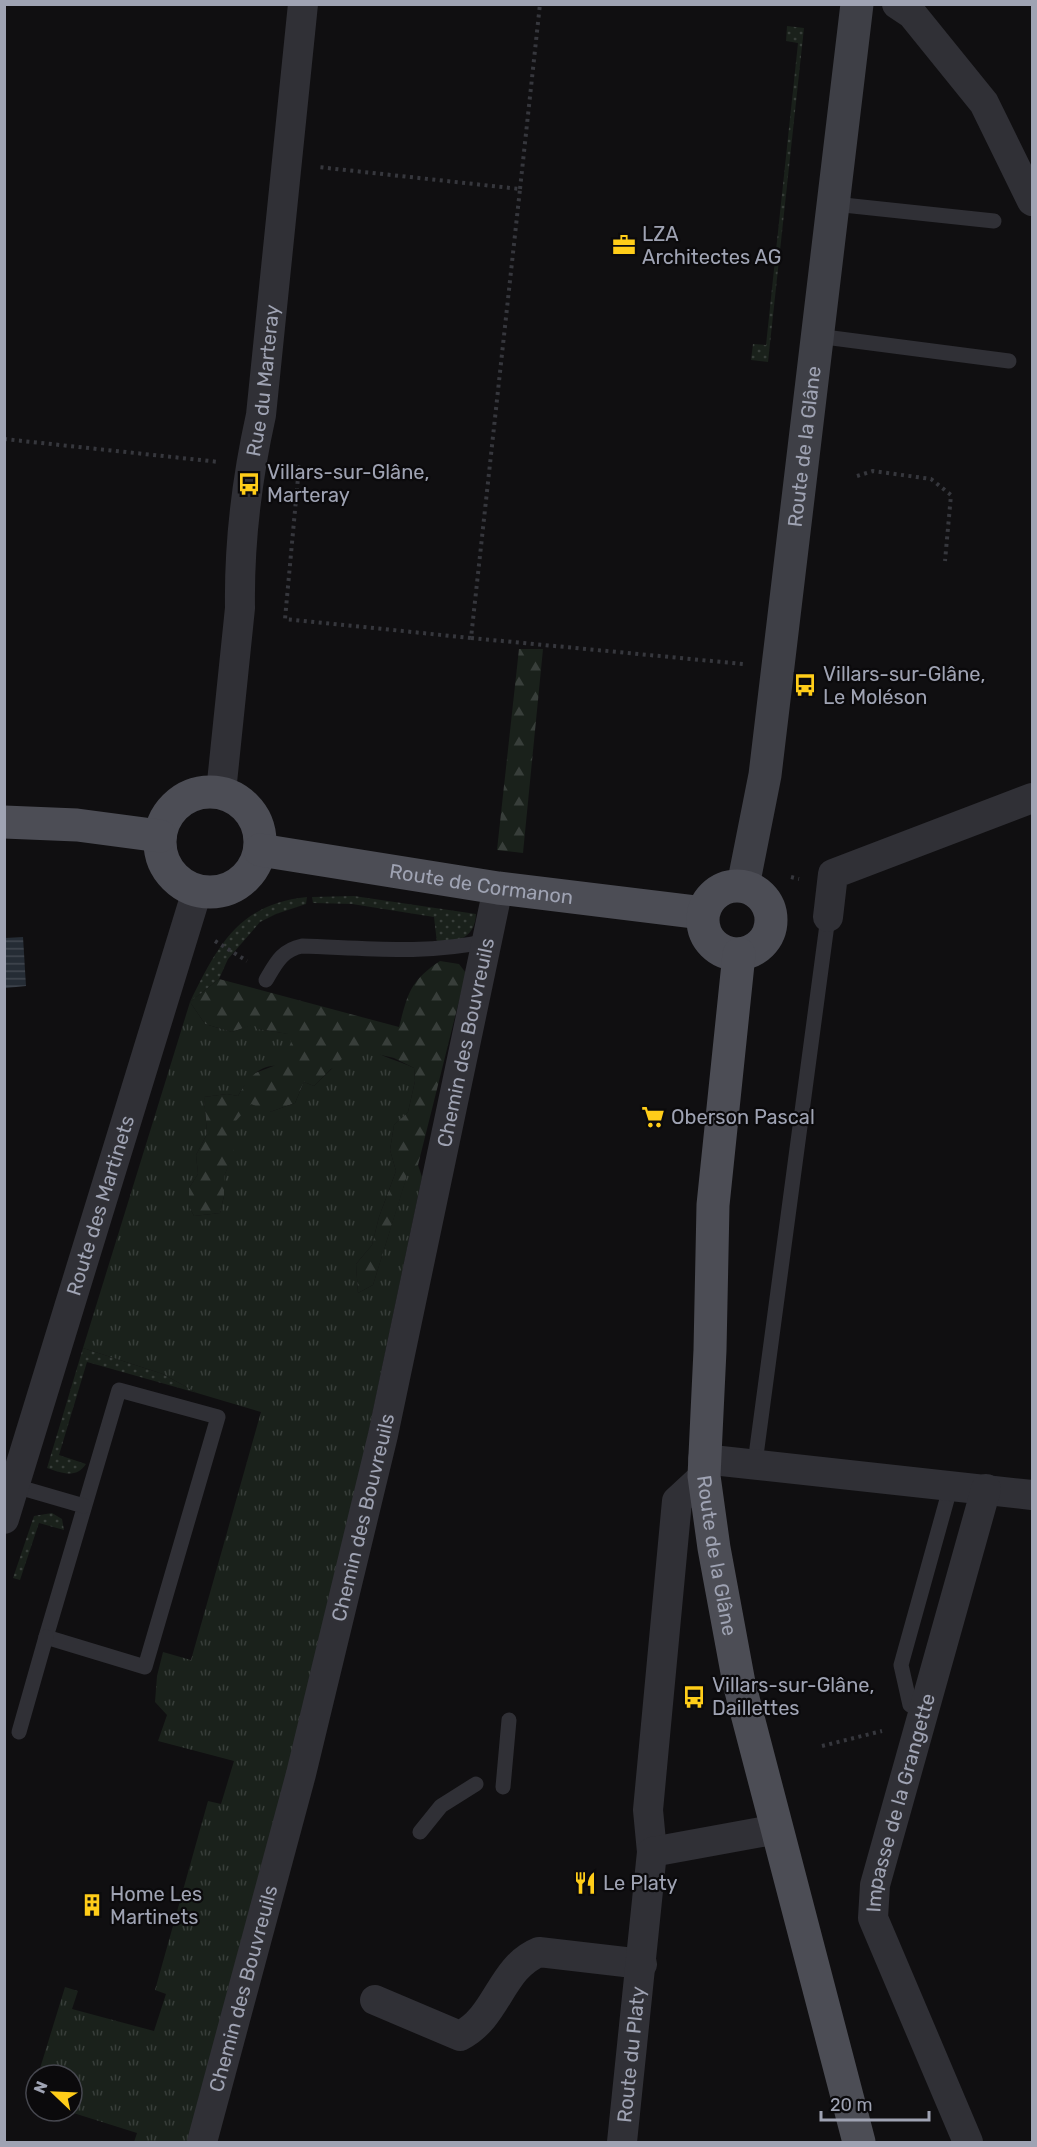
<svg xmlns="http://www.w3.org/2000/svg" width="1037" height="2147" font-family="Rubik,sans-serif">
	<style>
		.grass { fill: url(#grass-dots) }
		.forest { fill: url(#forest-firs) }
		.park { fill: url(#park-tufts) }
		.water { fill: url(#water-rules) }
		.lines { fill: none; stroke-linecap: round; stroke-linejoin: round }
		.path { stroke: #36373d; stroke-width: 4; stroke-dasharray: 3 4.5; stroke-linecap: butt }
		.lane { stroke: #303036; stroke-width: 15 }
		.street { stroke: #303036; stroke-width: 30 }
		.secondary { stroke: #3e3f46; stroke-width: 33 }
		.primary { stroke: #4c4d55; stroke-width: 33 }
		.labels { text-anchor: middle; stroke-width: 4.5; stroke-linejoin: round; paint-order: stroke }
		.poi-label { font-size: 20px; fill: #9fa3b3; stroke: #0b0a0c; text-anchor: start }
		.street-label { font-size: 20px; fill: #9fa3b3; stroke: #0b0a0c }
	</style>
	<defs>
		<pattern id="grass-dots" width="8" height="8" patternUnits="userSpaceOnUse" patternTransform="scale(1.5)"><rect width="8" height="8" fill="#1a211b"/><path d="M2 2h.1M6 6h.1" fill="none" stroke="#383e3a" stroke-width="1.8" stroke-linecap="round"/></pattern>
		<pattern id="forest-firs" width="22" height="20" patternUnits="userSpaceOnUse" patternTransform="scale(1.5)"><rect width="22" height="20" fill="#1a211b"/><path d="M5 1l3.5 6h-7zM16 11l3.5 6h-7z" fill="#383e3a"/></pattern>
		<pattern id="park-tufts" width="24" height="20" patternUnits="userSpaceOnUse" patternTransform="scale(1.5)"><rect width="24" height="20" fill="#1a211b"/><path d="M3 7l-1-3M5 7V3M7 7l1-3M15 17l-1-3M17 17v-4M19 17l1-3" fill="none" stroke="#383e3a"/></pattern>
		<pattern id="water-rules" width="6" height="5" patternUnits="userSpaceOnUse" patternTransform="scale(1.5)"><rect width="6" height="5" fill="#252c35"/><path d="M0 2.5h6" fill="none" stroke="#414750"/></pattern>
	</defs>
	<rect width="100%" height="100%" fill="#100f11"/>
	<g class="grass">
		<path d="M 787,26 L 804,28 L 768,362 L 751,360 L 753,344 L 766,345 L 798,43 L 786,41 Z"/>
		<path d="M 354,896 L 476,914 C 475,938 458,942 437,943 L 434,917 L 352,904 L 313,903 L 312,897 Z"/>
		<path d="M 307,897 L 306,904 L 276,914 L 260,922 L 228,959 L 219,979 L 190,1002 C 218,945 239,904 307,897 Z"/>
		<path d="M 83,1348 L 163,1374 L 197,1393 L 87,1362 L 59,1455 L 86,1464 C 76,1479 62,1473 47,1468 Z"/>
		<path d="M 52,1513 L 62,1519 L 64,1530 L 39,1523 L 20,1580 L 13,1578 L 34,1516 Z"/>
	</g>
	<g class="forest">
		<path d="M 519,649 L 543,649 L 523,853 L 497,850 Z"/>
		<path d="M 440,961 L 459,964 L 466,973 L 418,1165 L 408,1173 L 373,1285 L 358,1293 L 356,1264 L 372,1245 L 379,1217 L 396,1171 L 390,1150 L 394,1125 L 408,1112 L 415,1081 L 414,1068 L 394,1058 L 377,1054 L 331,1069 L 314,1086 L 304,1082 L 295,1103 L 270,1112 L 235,1152 L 224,1176 L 224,1196 L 220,1213 L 194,1216 L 189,1206 L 189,1188 L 198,1174 L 196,1155 L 207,1134 L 204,1097 L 227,1094 L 238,1096 L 250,1075 L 276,1065 L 288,1034 L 257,1029 L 253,1025 L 232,1032 L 205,1024 L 190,1002 L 219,979 L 399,1027 C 408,993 410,981 440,961 Z"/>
	</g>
	<path class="park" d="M 190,1002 L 205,1024 L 232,1032 L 254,1024 L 257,1029 L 289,1034 L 291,1042 L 282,1067 C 261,1061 247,1080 238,1096 L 227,1094 L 204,1097 L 207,1134 L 196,1155 L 198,1174 L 189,1188 L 189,1206 L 194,1216 L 220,1213 L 224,1196 L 224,1176 L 234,1152 L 227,1131 L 251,1104 L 270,1112 L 295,1103 L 304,1082 L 314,1086 L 347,1054 L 366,1046 C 380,1057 398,1060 414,1068 L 415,1081 L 408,1112 L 394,1125 L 390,1150 L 396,1171 L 379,1217 L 372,1245 L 356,1264 L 358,1293 L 373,1285 L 408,1172 L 418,1165 L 422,1177 L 301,1754 L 197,2142 L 134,2142 L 137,2133 L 67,2111 L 72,2111 L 72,2075 L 38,2075 L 65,1987 L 78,1991 L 72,2009 L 154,2031 L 166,1994 L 155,1990 L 208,1801 L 221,1804 L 234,1761 L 158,1741 L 167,1715 L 155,1702 L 157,1676 L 163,1652 L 191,1660 L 261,1412 L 197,1393 L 163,1374 L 83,1348 Z"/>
	<path class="water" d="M 23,937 L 26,986 L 6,988 L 5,938 Z"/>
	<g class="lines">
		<g class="path">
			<path d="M 520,189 L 540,4"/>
			<path d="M 4,439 L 219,462"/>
			<path d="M 283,467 L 299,467 L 285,619 L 471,638 L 520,189 L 318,167"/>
			<path d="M 857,476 L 873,471 L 931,479 L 951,495 L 945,561"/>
			<path d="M 471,638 L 743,664"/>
			<path d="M 791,877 L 799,879"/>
			<path d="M 215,941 L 247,961"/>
			<path d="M 822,1746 L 882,1731"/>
		</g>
		<g class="lane">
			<path d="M 834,204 L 994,221"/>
			<path d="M 817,336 L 1009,361"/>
			<path d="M 266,980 C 276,963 282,950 302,946 C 364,948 426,955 487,941"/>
			<path d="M 119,1390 L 218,1417 L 145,1667 L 46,1637 Z"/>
			<path d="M 755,1463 L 828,917"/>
			<path d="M 15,1486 L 84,1506"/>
			<path d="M 910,1705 L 901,1665 L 951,1485"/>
			<path d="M 19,1732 L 46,1637"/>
			<path d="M 503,1787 L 509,1720"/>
			<path d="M 420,1832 L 441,1806 L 476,1784"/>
		</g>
		<g class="street">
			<path d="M 897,4 L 912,14 L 984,103 L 1032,201"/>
			<path id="s1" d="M 221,792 L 240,608 C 239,543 247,478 261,415 L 303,4"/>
			<path d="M 828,917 L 833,874 L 1032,798"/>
			<path d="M 703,1459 L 1032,1495"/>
			<path id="s2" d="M 4,1519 L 197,891"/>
			<path d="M 652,1852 L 648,1810 L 677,1501 L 704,1476"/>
			<path d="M 375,2000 L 460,2036 C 498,2017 500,1968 539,1952 L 642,1964"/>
			<path id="s3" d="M 202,2142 L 301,1774 L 383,1435 L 498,888"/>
			<path id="s4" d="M 622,2142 L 652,1852 L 778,1829"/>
			<path id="s5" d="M 968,2142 L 873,1918 L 875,1885 L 986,1489"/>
		</g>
		<path class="secondary" id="s6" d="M 743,886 L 765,775 L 857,4"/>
		<g class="primary">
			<circle cx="210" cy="842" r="50"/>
			<path d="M 4,822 L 77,825 L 160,836"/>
			<path id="s7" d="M 260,850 L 498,888 L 703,913"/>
			<circle cx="737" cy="920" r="34"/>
			<path id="s8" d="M 739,954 L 713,1205 L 710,1350 L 704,1476 L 714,1548 L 739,1683 L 859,2142"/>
		</g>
	</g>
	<defs>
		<g id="office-bare" transform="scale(1.8)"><path d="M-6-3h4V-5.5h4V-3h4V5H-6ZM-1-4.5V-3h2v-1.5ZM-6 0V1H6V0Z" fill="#ffcd19" stroke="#0b0a0c" stroke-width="2.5" paint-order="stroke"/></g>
		<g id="bus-bare" transform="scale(1.8)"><path d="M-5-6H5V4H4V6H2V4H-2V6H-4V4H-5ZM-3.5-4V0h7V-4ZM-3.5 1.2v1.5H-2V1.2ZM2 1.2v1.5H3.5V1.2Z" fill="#ffcd19" stroke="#0b0a0c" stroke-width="2.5" paint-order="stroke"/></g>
		<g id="supermarket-bare" transform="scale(1.8)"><path d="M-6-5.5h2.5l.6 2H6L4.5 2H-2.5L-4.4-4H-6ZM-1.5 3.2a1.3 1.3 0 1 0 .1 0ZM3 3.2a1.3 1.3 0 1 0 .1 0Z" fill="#ffcd19" stroke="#0b0a0c" stroke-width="2.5" paint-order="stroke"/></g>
		<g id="restaurant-bare" transform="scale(1.8)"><path d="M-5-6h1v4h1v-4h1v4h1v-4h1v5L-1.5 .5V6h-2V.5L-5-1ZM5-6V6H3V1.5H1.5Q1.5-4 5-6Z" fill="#ffcd19" stroke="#0b0a0c" stroke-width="2.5" paint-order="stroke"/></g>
		<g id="building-bare" transform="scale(1.8)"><path d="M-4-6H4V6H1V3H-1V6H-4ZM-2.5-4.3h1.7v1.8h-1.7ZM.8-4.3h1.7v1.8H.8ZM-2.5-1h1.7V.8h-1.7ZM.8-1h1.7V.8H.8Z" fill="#ffcd19" stroke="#0b0a0c" stroke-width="2.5" paint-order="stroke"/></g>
	</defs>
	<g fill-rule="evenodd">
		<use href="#office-bare" x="624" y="245"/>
		<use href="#bus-bare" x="249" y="484"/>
		<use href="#bus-bare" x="805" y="685"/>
		<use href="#supermarket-bare" x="653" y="1117"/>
		<use href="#bus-bare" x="694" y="1697"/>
		<use href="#restaurant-bare" x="585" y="1883"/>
		<use href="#building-bare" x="92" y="1905"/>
	</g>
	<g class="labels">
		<g class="poi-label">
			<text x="642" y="241">LZA<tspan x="642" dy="23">Architectes AG</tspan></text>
			<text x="267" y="479">Villars-sur-Glâne,<tspan x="267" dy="23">Marteray</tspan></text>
			<text x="823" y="681">Villars-sur-Glâne,<tspan x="823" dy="23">Le Moléson</tspan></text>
			<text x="671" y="1124">Oberson Pascal</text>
			<text x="712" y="1692">Villars-sur-Glâne,<tspan x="712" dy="23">Daillettes</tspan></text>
			<text x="603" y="1890">Le Platy</text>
			<text x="110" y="1901">Home Les<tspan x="110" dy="23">Martinets</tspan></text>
		</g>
		<g class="street-label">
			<text dy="7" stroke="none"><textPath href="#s1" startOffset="414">Rue du Marteray</textPath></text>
			<text dy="7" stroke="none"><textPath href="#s6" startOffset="444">Route de la Glâne</textPath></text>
			<text dy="7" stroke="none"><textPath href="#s7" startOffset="224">Route de Cormanon</textPath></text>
			<text dy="7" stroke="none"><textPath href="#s3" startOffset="1131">Chemin des Bouvreuils</textPath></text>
			<text dy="7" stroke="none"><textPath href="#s2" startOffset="328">Route des Martinets</textPath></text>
			<text dy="7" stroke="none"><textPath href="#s3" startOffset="645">Chemin des Bouvreuils</textPath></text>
			<text dy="7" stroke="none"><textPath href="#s8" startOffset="604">Route de la Glâne</textPath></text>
			<text dy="7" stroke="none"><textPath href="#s5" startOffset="362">Impasse de la Grangette</textPath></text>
			<text dy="7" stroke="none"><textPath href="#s3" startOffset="159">Chemin des Bouvreuils</textPath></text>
			<text dy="7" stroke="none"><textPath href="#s4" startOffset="88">Route du Platy</textPath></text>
		</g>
	</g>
	<rect width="1037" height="2147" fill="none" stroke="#9fa3b3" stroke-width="12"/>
	<g transform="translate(54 2093) rotate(293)"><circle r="28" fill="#0b0a0c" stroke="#46474f" stroke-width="1.5"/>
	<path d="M0-4.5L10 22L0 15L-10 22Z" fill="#ffcd19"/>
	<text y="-9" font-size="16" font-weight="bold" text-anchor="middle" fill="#9fa3b3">N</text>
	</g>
	<path d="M821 2111v9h108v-9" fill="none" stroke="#9fa3b3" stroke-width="3"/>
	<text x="830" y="2111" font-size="18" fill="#9fa3b3" stroke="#0b0a0c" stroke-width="4.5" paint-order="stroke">20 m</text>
</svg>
